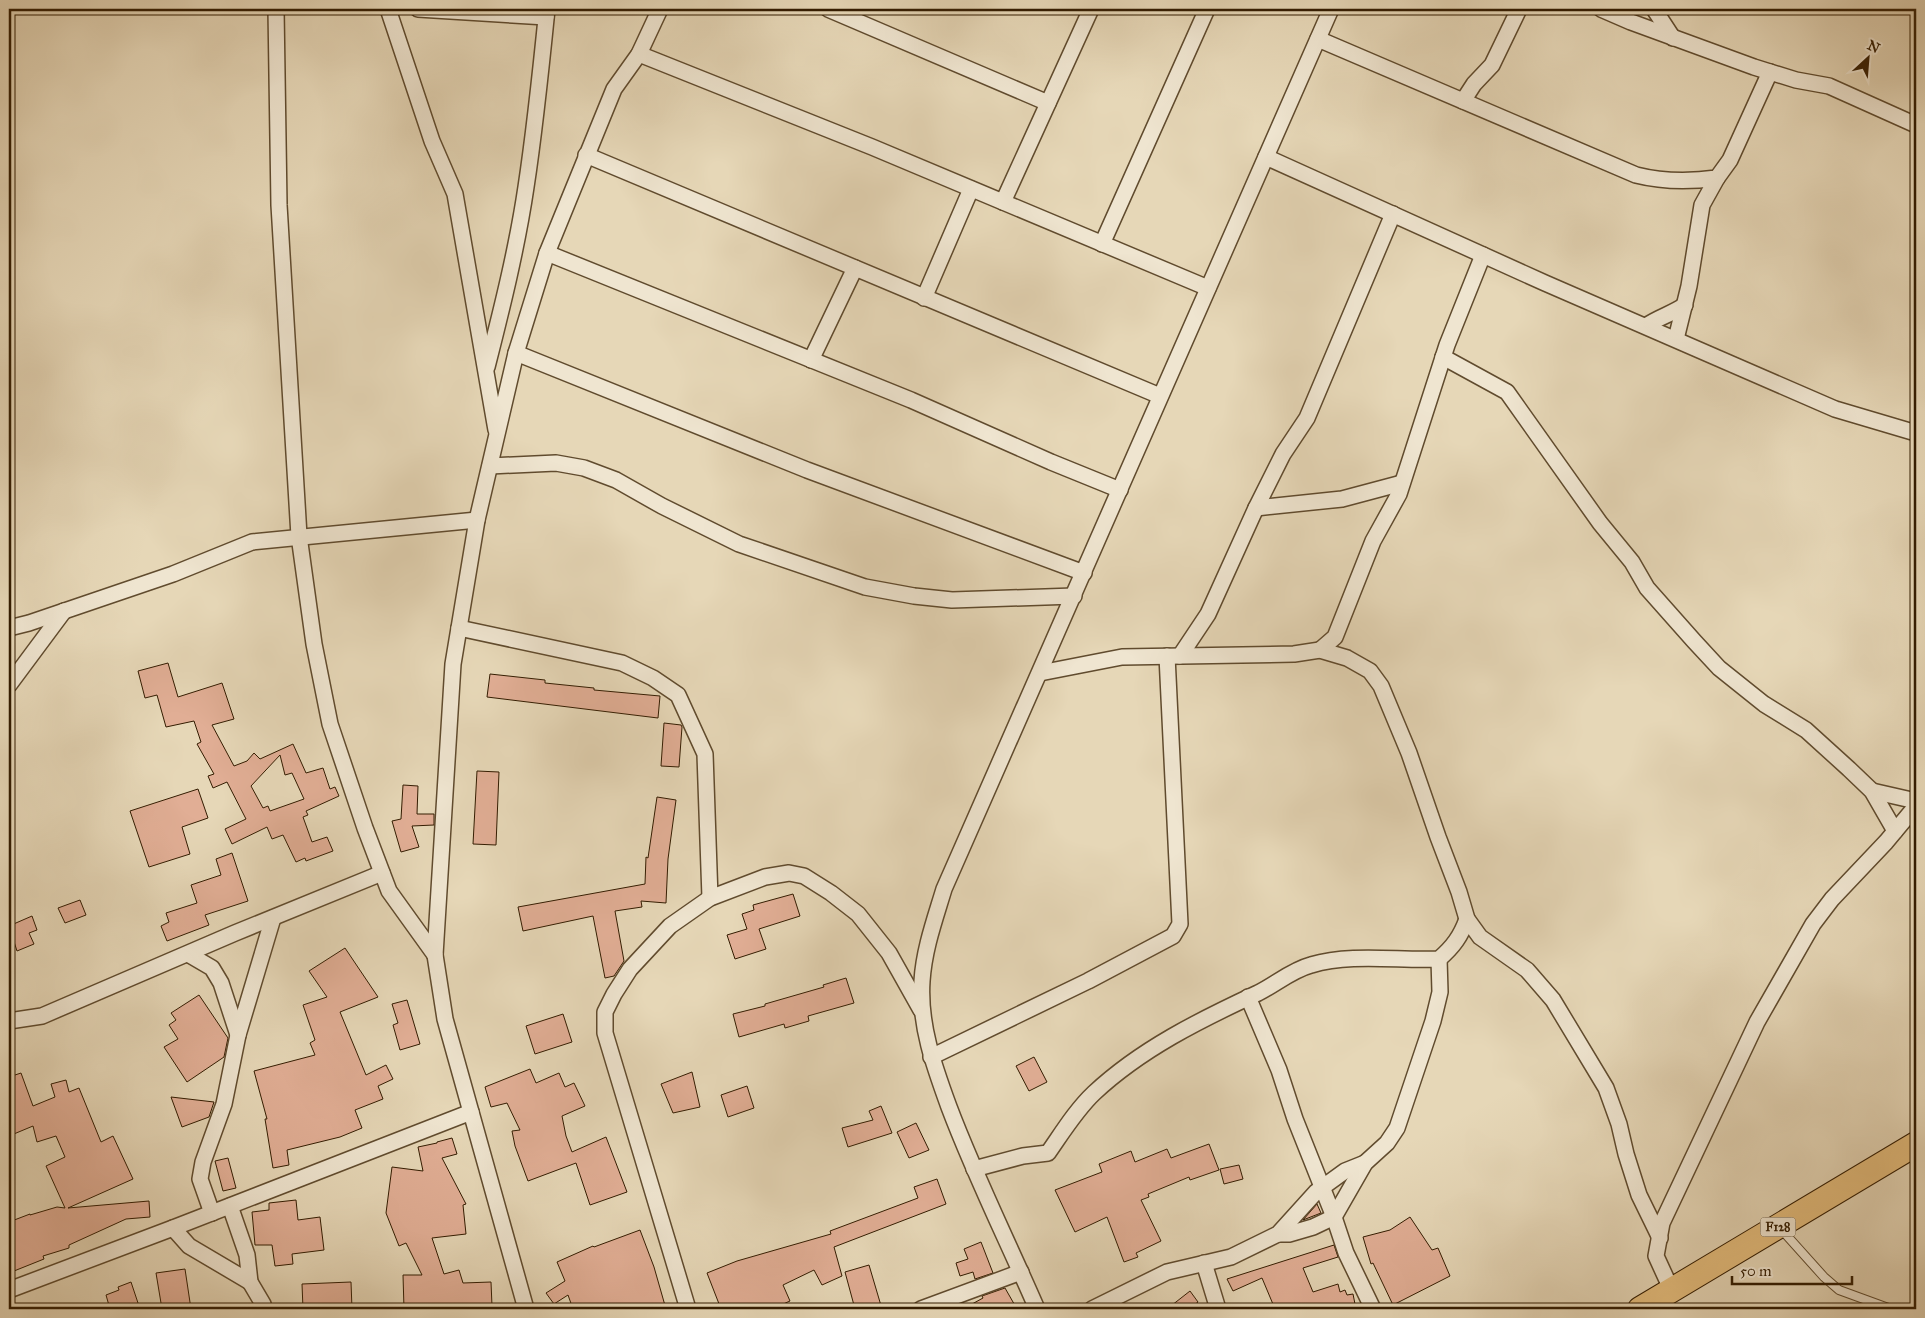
<svg xmlns="http://www.w3.org/2000/svg" width="1925" height="1318" font-family="'IM FELL Great Primer',serif">
	<style>
		.building { fill: #e1ae95; stroke: #331c01; fill-rule: evenodd }
		.lines { fill: none; stroke-linecap: round; stroke-linejoin: round }
		.lane-casing { stroke: #604b2e; stroke-width: 10 }
		.street-casing { stroke: #604b2e; stroke-width: 18 }
		.primary-casing { stroke: #331c01; stroke-width: 26 }
		.lane { stroke: #efe5d0; stroke-width: 8 }
		.street { stroke: #efe5d0; stroke-width: 15 }
		.primary { stroke: #e3bc7c; stroke-width: 24 }
		.labels { text-anchor: middle; stroke-width: 4.5; stroke-linejoin: round; paint-order: stroke }
		.shield { fill: #efe5d0; stroke: #6b583f; stroke-width: 1 }
		.shield-label { font-size: 12px; font-weight: bold; fill: #331c01 }
	</style>
	<rect width="100%" height="100%" fill="#e6d7b7"/>
	<filter id="stains"><feTurbulence type="fractalNoise" baseFrequency=".004" numOctaves="4"/><feColorMatrix values="0 0 0 0 .2 0 0 0 0 .09 0 0 0 0 .02 0 0 0 .5 -.17"/></filter>
	<radialGradient id="worn" r=".72"><stop offset=".6" stop-color="#630" stop-opacity="0"/><stop offset="1" stop-color="#630" stop-opacity=".3"/></radialGradient>
	<g class="building">
		<path d="M 168,663 L 178,697 L 222,683 L 234,719 L 212,725 L 234,766 L 247,761 L 254,753 L 260,759 L 293,744 L 306,773 L 323,768 L 330,789 L 335,787 L 339,796 L 306,811 L 308,815 L 303,817 L 312,842 L 327,837 L 333,851 L 306,861 L 305,858 L 296,862 L 283,835 L 272,839 L 267,827 L 232,844 L 225,829 L 246,819 L 227,782 L 213,788 L 208,776 L 214,774 L 197,744 L 201,742 L 194,721 L 166,727 L 157,695 L 145,698 L 138,671 ZM 280,755 L 285,775 L 292,773 L 304,799 L 270,811 L 268,806 L 263,808 L 251,786 Z"/>
		<path d="M 490,674 L 545,680 L 545,683 L 594,688 L 594,690 L 660,696 L 658,718 L 487,697 Z"/>
		<path d="M 664,723 L 681,725 L 682,727 L 679,767 L 661,766 Z"/>
		<path d="M 477,771 L 499,772 L 496,845 L 473,844 Z"/>
		<path d="M 403,785 L 418,786 L 417,814 L 434,814 L 434,825 L 412,826 L 419,847 L 401,852 L 392,821 L 401,819 Z"/>
		<path d="M 198,789 L 208,818 L 182,827 L 190,854 L 149,867 L 130,811 Z"/>
		<path d="M 657,797 L 676,800 L 668,859 L 666,903 L 641,901 L 642,907 L 615,911 L 624,961 L 614,976 L 605,978 L 593,916 L 523,931 L 518,907 L 645,884 L 646,857 L 648,858 Z"/>
		<path d="M 232,853 L 248,901 L 205,915 L 209,925 L 167,941 L 161,926 L 169,922 L 166,913 L 197,903 L 191,885 L 221,875 L 216,859 Z"/>
		<path d="M 793,894 L 800,916 L 759,929 L 766,949 L 735,959 L 727,935 L 747,929 L 742,914 L 754,910 L 753,905 Z"/>
		<path d="M 80,900 L 86,915 L 65,923 L 58,908 Z"/>
		<path d="M 32,916 L 37,930 L 29,933 L 34,944 L 17,951 L 9,926 Z"/>
		<path d="M 345,948 L 378,997 L 340,1012 L 366,1075 L 386,1065 L 393,1079 L 378,1086 L 383,1099 L 355,1110 L 362,1128 L 340,1137 L 287,1150 L 289,1165 L 273,1168 L 265,1119 L 267,1119 L 254,1071 L 315,1055 L 310,1043 L 315,1040 L 303,1005 L 327,997 L 309,971 Z"/>
		<path d="M 846,978 L 854,1003 L 808,1016 L 809,1021 L 785,1028 L 784,1024 L 739,1037 L 733,1014 L 765,1006 L 765,1004 L 824,987 L 823,985 Z"/>
		<path d="M 199,995 L 228,1038 L 224,1057 L 187,1082 L 164,1047 L 178,1039 L 169,1025 L 176,1020 L 171,1013 Z"/>
		<path d="M 407,1000 L 420,1044 L 400,1050 L 393,1025 L 398,1023 L 392,1004 Z"/>
		<path d="M 563,1014 L 572,1042 L 535,1054 L 526,1026 Z"/>
		<path d="M 1034,1057 L 1047,1082 L 1029,1091 L 1016,1066 Z"/>
		<path d="M 530,1069 L 536,1083 L 559,1073 L 565,1087 L 574,1083 L 585,1106 L 562,1116 L 566,1136 L 572,1152 L 606,1137 L 627,1192 L 590,1205 L 576,1163 L 528,1181 L 515,1146 L 512,1131 L 520,1130 L 507,1103 L 491,1107 L 485,1087 Z"/>
		<path d="M 692,1072 L 700,1107 L 673,1113 L 661,1084 Z"/>
		<path d="M 21,1073 L 33,1106 L 55,1097 L 51,1084 L 66,1080 L 69,1092 L 79,1088 L 101,1142 L 113,1136 L 133,1179 L 68,1208 L 149,1201 L 150,1217 L 126,1219 L 69,1245 L 69,1248 L 43,1256 L 44,1259 L 9,1273 L 9,1222 L 30,1214 L 30,1215 L 57,1207 L 65,1208 L 46,1166 L 65,1157 L 56,1136 L 37,1142 L 33,1126 L 9,1136 L 9,1077 Z"/>
		<path d="M 747,1086 L 754,1108 L 728,1117 L 721,1095 Z"/>
		<path d="M 171,1097 L 214,1102 L 209,1117 L 182,1127 Z"/>
		<path d="M 881,1106 L 892,1133 L 848,1147 L 842,1128 L 873,1120 L 869,1111 Z"/>
		<path d="M 916,1123 L 929,1150 L 909,1158 L 897,1132 Z"/>
		<path d="M 452,1138 L 457,1154 L 442,1158 L 466,1204 L 463,1205 L 466,1234 L 432,1238 L 444,1274 L 459,1270 L 463,1283 L 491,1282 L 492,1306 L 480,1307 L 481,1309 L 404,1309 L 403,1275 L 422,1275 L 406,1243 L 399,1246 L 386,1213 L 392,1167 L 423,1171 L 418,1147 L 437,1143 L 437,1142 Z"/>
		<path d="M 1209,1144 L 1219,1170 L 1190,1180 L 1189,1177 L 1148,1194 L 1149,1197 L 1141,1200 L 1161,1241 L 1136,1253 L 1138,1257 L 1124,1262 L 1107,1217 L 1075,1232 L 1055,1190 L 1102,1172 L 1099,1164 L 1131,1151 L 1135,1162 L 1167,1149 L 1171,1158 Z"/>
		<path d="M 228,1158 L 236,1188 L 223,1191 L 215,1161 Z"/>
		<path d="M 1239,1165 L 1243,1179 L 1224,1184 L 1220,1169 Z"/>
		<path d="M 937,1179 L 946,1204 L 834,1247 L 842,1276 L 822,1285 L 814,1270 L 783,1285 L 790,1301 L 772,1309 L 721,1309 L 707,1273 L 737,1261 L 831,1234 L 830,1231 L 918,1198 L 914,1187 Z"/>
		<path d="M 296,1200 L 298,1220 L 320,1217 L 324,1250 L 292,1254 L 293,1264 L 275,1266 L 272,1245 L 255,1245 L 252,1212 L 269,1210 L 269,1203 Z"/>
		<path d="M 1317,1204 L 1321,1213 L 1303,1220 Z"/>
		<path d="M 1410,1217 L 1432,1250 L 1438,1248 L 1450,1276 L 1393,1305 L 1373,1263 L 1371,1264 L 1363,1237 L 1390,1230 Z"/>
		<path d="M 640,1230 L 654,1267 L 666,1309 L 573,1309 L 568,1295 L 554,1304 L 546,1293 L 565,1281 L 557,1262 L 593,1246 L 594,1247 Z"/>
		<path d="M 981,1242 L 993,1273 L 975,1279 L 973,1272 L 960,1276 L 956,1263 L 968,1259 L 964,1249 Z"/>
		<path d="M 1334,1245 L 1338,1257 L 1303,1268 L 1313,1292 L 1338,1284 L 1340,1292 L 1345,1290 L 1347,1295 L 1353,1294 L 1356,1309 L 1275,1309 L 1262,1278 L 1233,1291 L 1227,1279 Z"/>
		<path d="M 869,1265 L 882,1309 L 855,1309 L 845,1272 Z"/>
		<path d="M 185,1269 L 191,1309 L 162,1309 L 156,1273 Z"/>
		<path d="M 131,1282 L 140,1309 L 110,1309 L 106,1295 L 119,1290 L 118,1287 Z"/>
		<path d="M 351,1282 L 352,1309 L 303,1309 L 302,1284 Z"/>
		<path d="M 1005,1288 L 1017,1309 L 963,1309 L 983,1298 L 982,1296 Z"/>
		<path d="M 1190,1291 L 1198,1302 L 1189,1309 L 1167,1309 Z"/>
	</g>
	<g class="lines">
		<g class="lane-casing">
			<path id="lane" d="M 1780,1228 L 1824,1277 L 1839,1290 L 1891,1309"/>
		</g>
		<g class="street-casing">
			<g id="street">
				<path d="M 276,9 L 279,205 L 299,536 L 314,644 L 330,724 L 365,828 L 389,891 L 435,955"/>
				<path d="M 388,9 L 432,141 L 455,194 L 496,430"/>
				<path d="M 418,9 L 546,17"/>
				<path d="M 828,9 L 1048,103"/>
				<path d="M 1601,9 L 1631,22 L 1754,67 L 1796,80 L 1829,86 L 1916,125"/>
				<path d="M 1654,9 L 1673,38"/>
				<path d="M 1318,39 L 1636,175 C 1664,182 1689,182 1717,178 L 1730,160 L 1770,72"/>
				<path d="M 639,54 L 872,147 L 1208,288"/>
				<path d="M 1463,101 L 1474,84 L 1492,65 L 1519,9"/>
				<path d="M 586,155 L 1160,396"/>
				<path d="M 1266,157 L 1545,283 L 1835,409 L 1916,433"/>
				<path d="M 1003,202 L 1091,9"/>
				<path d="M 1102,244 L 1207,9"/>
				<path d="M 547,253 L 911,400 L 1051,462 L 1120,490"/>
				<path d="M 924,298 L 971,189"/>
				<path d="M 1646,326 C 1659,317 1672,314 1685,305"/>
				<path d="M 1676,339 L 1689,286 L 1702,205 L 1717,178"/>
				<path d="M 516,353 L 807,470 L 1084,573"/>
				<path d="M 1443,357 L 1507,392 L 1600,523 L 1632,562 L 1647,588 L 1694,641 L 1719,668 L 1764,704 L 1806,730 L 1849,769 L 1872,791 L 1895,831"/>
				<path d="M 811,360 L 855,268"/>
				<path d="M 487,367 C 502,308 517,248 526,187 C 535,128 541,69 547,9"/>
				<path d="M 490,466 L 556,463 L 584,468 L 616,480 L 662,506 L 739,544 L 865,587 L 914,596 L 952,600 L 1074,596"/>
				<path d="M 1256,508 L 1342,499 L 1402,483"/>
				<path d="M 9,628 L 29,623 L 173,574 L 252,542 L 477,520"/>
				<path d="M 459,628 L 622,663 L 653,678 L 678,695 L 705,754 L 710,898"/>
				<path d="M 1320,650 L 1335,637 L 1373,541 L 1399,494 L 1447,345 L 1483,255"/>
				<path d="M 1180,656 L 1208,614 L 1256,508 L 1283,454 L 1307,418 L 1393,214"/>
				<path d="M 1040,673 L 1122,657 L 1294,654 L 1320,650 L 1347,658 L 1370,671 L 1381,686 L 1409,753 L 1438,837 L 1459,892 L 1467,919 L 1480,937 L 1527,970 L 1553,1000 L 1606,1088 L 1619,1124 L 1626,1154 L 1639,1195 L 1660,1238"/>
				<path d="M 9,685 L 64,611"/>
				<path d="M 1872,791 L 1916,801"/>
				<path d="M 188,954 L 212,968 L 221,983 L 238,1035"/>
				<path d="M 1248,997 L 1279,1070 L 1295,1119 L 1334,1217 L 1346,1253 L 1373,1309"/>
				<path d="M 9,1021 L 42,1016 L 235,933 L 382,873"/>
				<path d="M 931,1057 L 1088,981 L 1173,936 L 1180,924 L 1167,656"/>
				<path d="M 974,1169 L 1023,1156 L 1048,1153 C 1062,1133 1076,1110 1094,1093 C 1141,1049 1200,1020 1258,993 C 1276,984 1292,970 1311,965 C 1352,953 1398,961 1439,959 C 1453,947 1461,936 1467,919"/>
				<path d="M 230,1206 L 247,1255 L 250,1282 L 263,1304 L 264,1309"/>
				<path d="M 212,1213 L 200,1179 L 203,1162 L 224,1104 L 238,1035 L 273,918"/>
				<path d="M 173,1228 L 189,1246 L 250,1282"/>
				<path d="M 1278,1234 L 1289,1234 L 1313,1227 L 1334,1217 L 1365,1163 L 1387,1143 L 1397,1128 L 1433,1021 L 1440,992 L 1439,959"/>
				<path d="M 1204,1263 L 1218,1309"/>
				<path d="M 9,1290 L 173,1228 L 471,1112"/>
				<path d="M 1672,1291 L 1656,1256 L 1662,1223 L 1757,1022 L 1813,924 L 1832,899 L 1886,842 L 1916,806"/>
				<path d="M 526,1309 L 445,1019 L 435,955 L 453,664 L 477,520 L 516,353 L 547,253 L 614,89 L 639,54 L 660,9"/>
				<path d="M 688,1309 L 605,1033 L 605,1012 L 614,994 L 630,969 L 670,926 L 710,898 L 765,877 L 789,873 L 804,876 L 831,893 L 858,914 L 889,953 L 921,1010"/>
				<path d="M 921,1309 L 1021,1272"/>
				<path d="M 1037,1309 C 1008,1242 975,1176 949,1107 C 934,1066 919,1025 922,981 C 924,949 935,919 944,889 L 1331,9"/>
				<path d="M 1092,1309 L 1167,1272 L 1231,1257 L 1278,1234 L 1316,1192 L 1345,1171 L 1365,1163"/>
			</g>
		</g>
		<g class="primary-casing">
			<path id="primary" d="M 1640,1309 L 1916,1144"/>
		</g>
		<use href="#lane" class="lane"/>
		<use href="#street" class="street"/>
		<use href="#primary" class="primary"/>
	</g>
	<g class="labels">
		<rect class="shield" x="1760.5" y="1217.5" width="35" height="19" rx="4"/>
		<g class="shield-label">
			<text x="1778" y="1231">F128</text>
		</g>
	</g>
	<rect width="1925" height="1318" fill="none" stroke="#e6d7b7" stroke-width="30"/>
	<rect x="10" y="10" width="1905" height="1298" fill="none" stroke="#331c01" stroke-width="2.5"/>
	<rect x="15" y="15" width="1895" height="1288" fill="none" stroke="#331c01"/>
	<g transform="translate(1868 58) rotate(26)" stroke="#efe5d0" stroke-width="4" paint-order="stroke">
	<path d="M0-4L9 19L0 12L-9 19Z" fill="#331c01"/>
	<text y="-8" font-size="14" font-weight="bold" text-anchor="middle" fill="#331c01">N</text>
	</g>
	<path d="M1732 1276v8h120v-8" fill="none" stroke="#331c01" stroke-width="2.5"/>
	<text x="1740" y="1276" font-size="15" fill="#331c01" stroke="#efe5d0" stroke-width="4" paint-order="stroke">50 m</text>
	<rect width="100%" height="100%" filter="url(#stains)"/>
	<rect width="100%" height="100%" fill="url(#worn)"/>
</svg>
